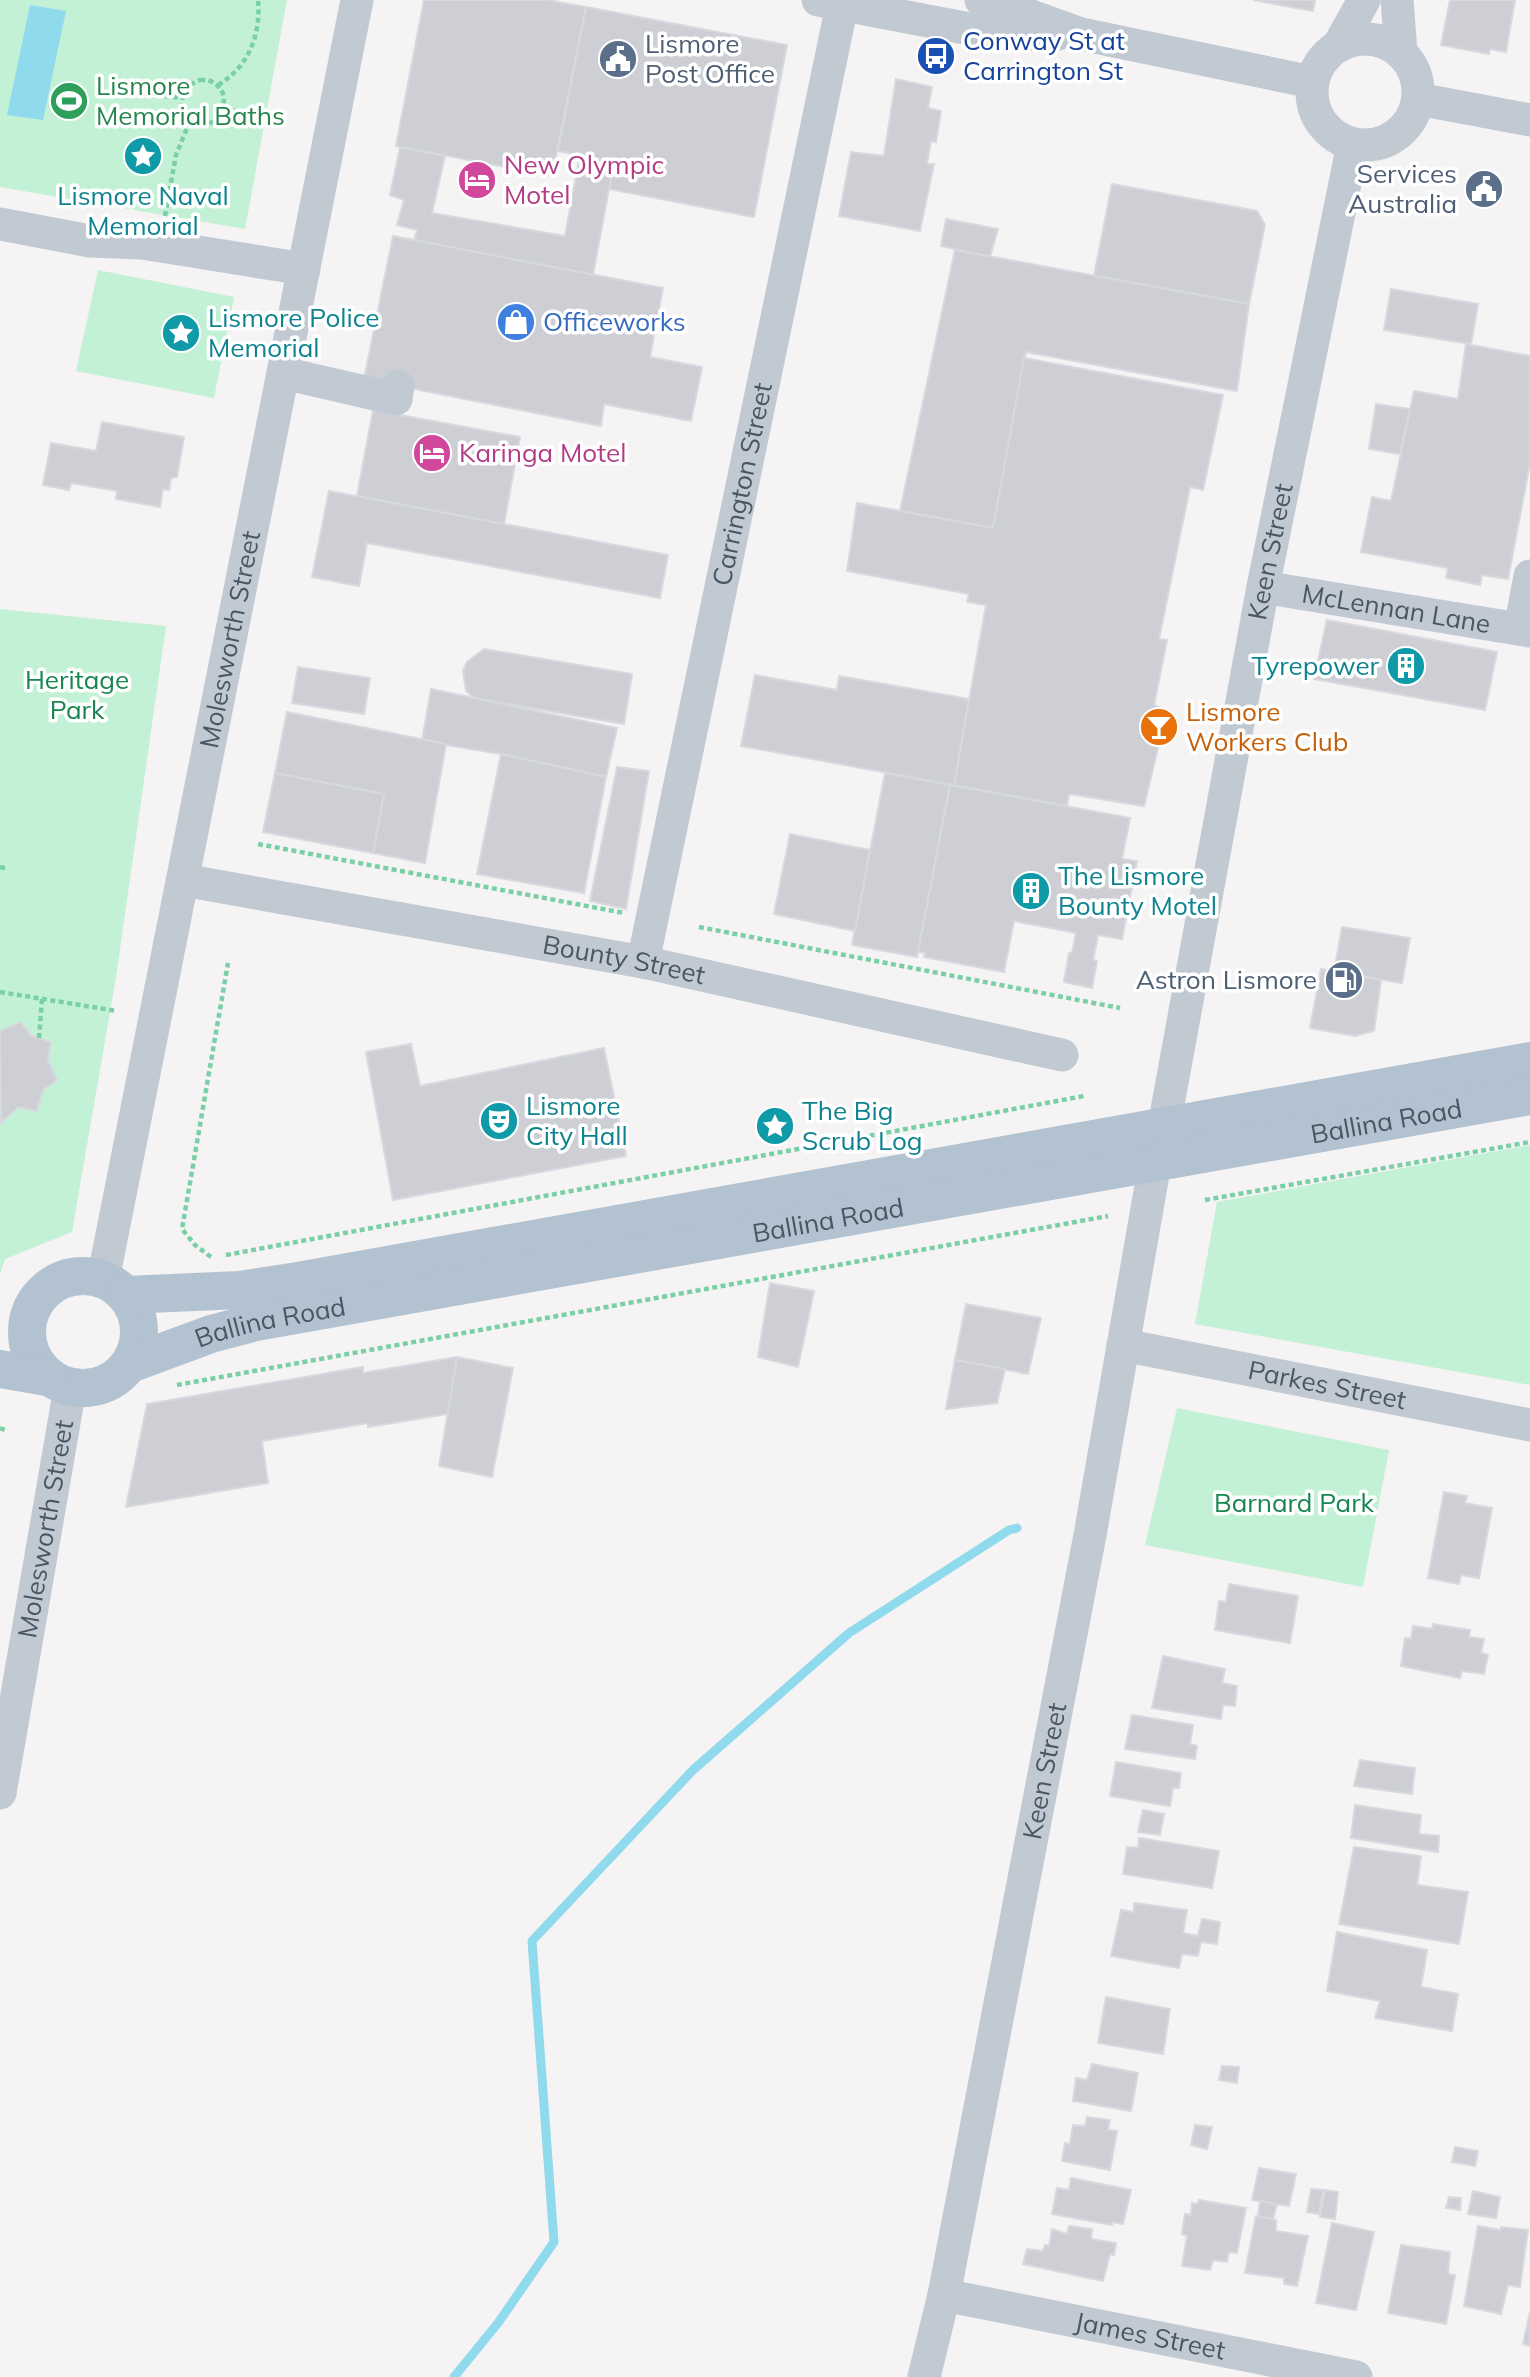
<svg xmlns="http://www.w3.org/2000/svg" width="1530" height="2377" font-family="Mulish,sans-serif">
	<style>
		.green { fill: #c3f1d5 }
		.water { fill: #90daee }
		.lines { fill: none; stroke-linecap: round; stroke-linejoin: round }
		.stream { stroke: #90daee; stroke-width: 9 }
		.building { fill: #cdcfd5; stroke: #d7d9de; stroke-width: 2 }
		.path { stroke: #7ad0a6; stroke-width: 4.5; stroke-dasharray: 5 3.5; stroke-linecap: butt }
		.minor { stroke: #c1cad2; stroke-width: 33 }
		.major { stroke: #b3c2d1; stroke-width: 38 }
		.labels { text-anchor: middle; stroke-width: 7; stroke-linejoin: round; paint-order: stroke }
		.transit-label { font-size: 26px; fill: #164399; stroke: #fff; text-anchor: start }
		.service-label { font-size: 26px; fill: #4e5e75; stroke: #fff; text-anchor: end }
		.leisure-label { font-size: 26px; fill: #27864d; stroke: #fff; text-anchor: start }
		.hotel-label { font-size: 26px; fill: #b23c85; stroke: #fff; text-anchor: start }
		.culture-label { font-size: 26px; fill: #0d838f; stroke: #fff; text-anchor: start }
		.shop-label { font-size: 26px; fill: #366cbe; stroke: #fff; text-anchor: start }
		.street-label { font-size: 26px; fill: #4a5661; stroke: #fff }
		.park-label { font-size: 26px; fill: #17864f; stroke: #fff }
		.food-label { font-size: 26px; fill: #c56008; stroke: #fff; text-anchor: start }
	</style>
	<rect width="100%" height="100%" fill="#f5f3f3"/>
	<g class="green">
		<path d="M 0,0 L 287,0 L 245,229 L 0,187 Z"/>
		<path d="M 98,270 L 234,297 L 214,398 L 76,371 Z"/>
		<path d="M 0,609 L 166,626 L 116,977 L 72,1232 L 5,1259 L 0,1274 Z"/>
		<path d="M 1530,1145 L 1530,1385 L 1195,1324 L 1217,1202 Z"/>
		<path d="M 1177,1408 L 1389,1450 L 1363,1587 L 1145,1545 Z"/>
	</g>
	<path class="water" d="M 30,5 L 66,11 L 43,120 L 7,115 Z"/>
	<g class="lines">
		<path class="stream" d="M 454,2377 L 498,2323 L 554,2242 L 532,1941 L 693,1770 L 849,1633 L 1009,1530 L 1017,1528"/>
	</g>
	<g class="building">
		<path d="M 424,0 L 547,0 L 586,7 L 552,176 L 396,146 Z"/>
		<path d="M 1253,0 L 1315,0 L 1313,11 Z"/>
		<path d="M 1450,0 L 1515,0 L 1506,52 L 1490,49 L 1489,54 L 1441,45 Z"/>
		<path d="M 586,7 L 787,45 L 754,217 L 609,189 L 614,162 L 558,151 Z"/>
		<path d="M 896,79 L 932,87 L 928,108 L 941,111 L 936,142 L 931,141 L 927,164 L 934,164 L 920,231 L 839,216 L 851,152 L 884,156 Z"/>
		<path d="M 400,147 L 445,156 L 432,213 L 565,236 L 580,155 L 614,162 L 593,275 L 414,241 L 417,230 L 397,225 L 404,200 L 390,195 Z"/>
		<path d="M 1112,184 L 1257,211 L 1265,225 L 1249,304 L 1094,276 Z"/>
		<path d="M 946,219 L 998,229 L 990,257 L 941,246 Z"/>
		<path d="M 393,236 L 663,288 L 650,357 L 702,367 L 691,421 L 604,404 L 601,426 L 364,379 Z"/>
		<path d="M 955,250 L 1249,304 L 1237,391 L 1026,352 L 993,528 L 900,511 Z"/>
		<path d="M 1391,289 L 1478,304 L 1471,344 L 1384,330 Z"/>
		<path d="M 1466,344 L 1530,356 L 1530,463 L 1508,579 L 1482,575 L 1480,585 L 1446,578 L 1448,568 L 1361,552 L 1372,497 L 1391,501 L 1414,391 L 1458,399 Z"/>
		<path d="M 1024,358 L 1223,395 L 1203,490 L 1190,487 L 1159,639 L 1167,640 L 1154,705 L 1167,711 L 1144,806 L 1069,794 L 1067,806 L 954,785 L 986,605 L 967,602 L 969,594 L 847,571 L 857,503 L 993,528 Z"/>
		<path d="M 1376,404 L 1410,409 L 1400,454 L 1369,449 Z"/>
		<path d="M 373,410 L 520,437 L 504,524 L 357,496 Z"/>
		<path d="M 102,422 L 184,437 L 177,477 L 171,478 L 169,490 L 163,489 L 160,507 L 116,499 L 117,491 L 71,483 L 69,490 L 43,485 L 51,443 L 96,451 Z"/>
		<path d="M 329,491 L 668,555 L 660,598 L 367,543 L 359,586 L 312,577 Z"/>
		<path d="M 1327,620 L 1497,652 L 1485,710 L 1314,679 Z"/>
		<path d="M 484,649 L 632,674 L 624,724 L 474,698 L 466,691 L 463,671 L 467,662 Z"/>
		<path d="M 298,667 L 370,678 L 364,714 L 292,703 Z"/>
		<path d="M 755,675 L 837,690 L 839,676 L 969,699 L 954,785 L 741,746 Z"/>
		<path d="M 431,689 L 617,728 L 606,777 L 501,754 L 422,741 Z"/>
		<path d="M 287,712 L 446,744 L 425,863 L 373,853 L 384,794 L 275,773 Z"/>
		<path d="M 501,754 L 606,777 L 584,893 L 477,874 Z"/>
		<path d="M 617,767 L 649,771 L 626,909 L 590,901 Z"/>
		<path d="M 275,773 L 384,794 L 373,853 L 263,832 Z"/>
		<path d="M 885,773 L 950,785 L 917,957 L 852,945 Z"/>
		<path d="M 950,785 L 1130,818 L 1122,859 L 1137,861 L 1122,939 L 1098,935 L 1093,960 L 1097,961 L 1092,988 L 1064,982 L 1069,953 L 1072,953 L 1076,933 L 1014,921 L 1004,972 L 924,957 L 925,953 L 918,952 Z"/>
		<path d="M 790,834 L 870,850 L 855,931 L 774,914 Z"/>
		<path d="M 1342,927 L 1410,938 L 1402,983 L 1334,972 Z"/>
		<path d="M 1321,969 L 1381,980 L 1374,1031 L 1355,1036 L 1310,1028 Z"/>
		<path d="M 20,1022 L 32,1036 L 51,1042 L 48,1060 L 57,1080 L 43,1090 L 37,1111 L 18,1107 L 1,1123 L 0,1031 Z"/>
		<path d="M 411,1044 L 420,1086 L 604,1048 L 626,1156 L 393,1200 L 366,1052 Z"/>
		<path d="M 770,1283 L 814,1291 L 798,1367 L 758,1357 Z"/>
		<path d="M 966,1304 L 1041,1318 L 1028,1374 L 955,1360 Z"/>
		<path d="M 457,1357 L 448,1414 L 368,1427 L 368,1423 L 262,1441 L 268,1483 L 126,1507 L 147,1404 L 363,1367 L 363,1373 Z"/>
		<path d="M 457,1357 L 513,1368 L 492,1477 L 439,1466 Z"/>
		<path d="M 955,1360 L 1005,1369 L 997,1403 L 946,1409 Z"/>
		<path d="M 1444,1492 L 1467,1496 L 1465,1503 L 1492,1508 L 1479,1578 L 1461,1575 L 1459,1584 L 1428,1578 Z"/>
		<path d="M 1229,1584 L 1298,1596 L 1290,1643 L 1215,1630 L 1219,1601 L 1226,1602 Z"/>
		<path d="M 1433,1624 L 1470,1630 L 1469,1637 L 1484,1639 L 1481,1653 L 1488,1655 L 1484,1674 L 1462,1671 L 1460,1678 L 1401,1666 L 1405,1638 L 1411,1639 L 1413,1626 L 1432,1629 Z"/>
		<path d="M 1163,1656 L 1225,1669 L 1222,1683 L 1237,1686 L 1235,1706 L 1223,1705 L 1221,1719 L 1152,1708 Z"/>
		<path d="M 1132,1715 L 1193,1725 L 1190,1744 L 1197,1746 L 1195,1759 L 1125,1749 Z"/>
		<path d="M 1360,1760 L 1415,1768 L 1412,1794 L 1354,1786 Z"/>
		<path d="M 1116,1762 L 1181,1773 L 1179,1788 L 1173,1788 L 1170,1806 L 1110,1796 Z"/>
		<path d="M 1355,1805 L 1421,1815 L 1419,1834 L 1439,1836 L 1438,1852 L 1351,1838 Z"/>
		<path d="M 1143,1810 L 1164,1814 L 1160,1835 L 1138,1832 Z"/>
		<path d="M 1139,1838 L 1219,1851 L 1212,1888 L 1123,1874 L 1127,1847 L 1138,1848 Z"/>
		<path d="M 1354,1847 L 1421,1856 L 1417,1885 L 1468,1892 L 1459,1944 L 1339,1924 Z"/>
		<path d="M 1134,1903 L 1187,1910 L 1183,1933 L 1198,1936 L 1202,1919 L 1220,1922 L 1217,1944 L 1201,1942 L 1198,1956 L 1182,1954 L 1179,1968 L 1111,1956 L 1121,1910 L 1134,1912 Z"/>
		<path d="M 1337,1932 L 1427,1950 L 1421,1987 L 1458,1994 L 1452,2031 L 1375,2018 L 1380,2001 L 1327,1991 Z"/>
		<path d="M 1106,1997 L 1170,2009 L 1163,2054 L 1098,2043 Z"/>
		<path d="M 1092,2064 L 1138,2073 L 1131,2111 L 1073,2101 L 1076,2078 L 1087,2080 Z"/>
		<path d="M 1222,2066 L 1239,2067 L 1237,2083 L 1219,2080 Z"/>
		<path d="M 1087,2117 L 1110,2120 L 1108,2130 L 1117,2131 L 1110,2170 L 1062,2161 L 1065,2143 L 1070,2144 L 1073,2125 L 1085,2126 Z"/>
		<path d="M 1195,2125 L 1212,2127 L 1207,2149 L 1191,2145 Z"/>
		<path d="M 1455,2147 L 1478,2151 L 1475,2166 L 1452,2162 Z"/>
		<path d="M 1259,2168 L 1296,2174 L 1289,2206 L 1252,2200 Z"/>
		<path d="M 1071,2178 L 1131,2190 L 1123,2224 L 1113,2222 L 1112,2225 L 1052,2214 L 1057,2188 L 1069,2190 Z"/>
		<path d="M 1311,2189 L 1323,2190 L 1319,2214 L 1307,2212 Z"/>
		<path d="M 1325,2190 L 1338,2192 L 1335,2219 L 1320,2217 Z"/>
		<path d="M 1473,2191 L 1500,2197 L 1496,2218 L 1468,2214 Z"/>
		<path d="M 1449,2197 L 1461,2198 L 1460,2210 L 1446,2208 Z"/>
		<path d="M 1199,2200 L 1246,2208 L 1237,2253 L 1229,2252 L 1227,2262 L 1213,2260 L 1210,2270 L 1182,2266 L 1187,2236 L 1182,2234 L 1185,2214 L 1191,2215 L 1192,2203 L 1197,2204 Z"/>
		<path d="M 1260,2201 L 1277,2204 L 1273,2219 L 1258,2217 Z"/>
		<path d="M 1256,2216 L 1276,2220 L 1276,2231 L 1308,2236 L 1297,2286 L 1284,2284 L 1284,2278 L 1245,2273 Z"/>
		<path d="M 1332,2223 L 1374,2232 L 1356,2310 L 1316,2303 Z"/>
		<path d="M 1069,2226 L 1092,2229 L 1091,2239 L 1116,2243 L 1114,2255 L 1110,2254 L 1103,2281 L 1023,2264 L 1027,2249 L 1043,2251 L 1045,2245 L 1049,2246 L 1052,2229 L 1067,2234 Z"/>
		<path d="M 1478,2226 L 1501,2230 L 1501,2227 L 1528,2230 L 1520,2287 L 1508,2285 L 1501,2314 L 1464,2306 Z"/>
		<path d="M 1401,2245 L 1450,2252 L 1448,2274 L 1455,2275 L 1446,2324 L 1388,2313 Z"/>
		<path d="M 1530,2312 L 1530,2346 L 1523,2344 Z"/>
	</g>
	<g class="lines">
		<g class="path">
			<path d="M 200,80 C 212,79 219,84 224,96 C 225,139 168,131 184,95 C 187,87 192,83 200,80 Z"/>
			<path d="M 218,85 C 249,67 261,34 258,0"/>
			<path d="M 139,94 L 183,98"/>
			<path d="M 222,108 L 272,119"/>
			<path d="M 165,216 L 176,155 L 189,123"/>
			<path d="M 258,844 L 624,913"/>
			<path d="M 0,867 L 8,869"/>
			<path d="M 699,927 L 1120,1008"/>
			<path d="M 0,992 L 117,1011"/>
			<path d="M 39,1038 L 42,999"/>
			<path d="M 1205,1200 L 1530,1142"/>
			<path d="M 226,1255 L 1084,1096"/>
			<path d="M 211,1257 L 195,1245 L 182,1229 L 228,963"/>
			<path d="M 177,1385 L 1108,1216"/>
			<path d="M 0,1428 L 5,1430"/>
		</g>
		<g class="minor">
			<path d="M 818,0 L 996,34 L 1058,34"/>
			<path d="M 981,0 L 995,3 L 1081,34 L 1312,82"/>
			<path d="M 1397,0 L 1401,53"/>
			<circle cx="1365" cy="92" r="53"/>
			<path d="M 1339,45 L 1364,0"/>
			<path d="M 1418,99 L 1530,120"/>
			<path d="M 0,224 L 90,241 L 142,243 L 304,269"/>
			<path d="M 283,373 L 396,399 L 398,386"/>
			<path id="s1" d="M 1263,587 L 1530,631"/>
			<path d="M 1520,629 L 1530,576"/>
			<path id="s2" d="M 183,880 L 643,962 L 1062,1055"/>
			<path id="s3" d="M 643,962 L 842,5"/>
			<path id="s4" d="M 1164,1126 L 1263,587 L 1353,144"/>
			<path id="s5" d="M 103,1280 L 357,0"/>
			<path id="s6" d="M 1123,1345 L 1530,1425"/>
			<path id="s7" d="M 0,1793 L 70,1388"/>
			<path id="s8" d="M 944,2295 L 1356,2377"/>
			<path id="s9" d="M 924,2377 L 944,2295 L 1090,1535 L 1155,1163"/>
		</g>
		<g class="major">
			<circle cx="83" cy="1332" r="56"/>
			<path d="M 126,1295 L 240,1290 L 298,1281 L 1530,1061"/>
			<path id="s10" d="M 130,1364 L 211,1334 L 256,1322 L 1530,1096"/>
			<path d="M 0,1369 L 47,1377"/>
		</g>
	</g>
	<defs>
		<g id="bus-disc" transform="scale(2.0125)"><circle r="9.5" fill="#1a4fb4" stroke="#fff"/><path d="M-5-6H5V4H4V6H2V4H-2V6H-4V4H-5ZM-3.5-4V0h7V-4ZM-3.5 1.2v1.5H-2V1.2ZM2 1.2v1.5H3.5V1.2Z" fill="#fff"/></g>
		<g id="civic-disc" transform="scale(2.0125)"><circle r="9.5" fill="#5c6f8a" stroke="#fff"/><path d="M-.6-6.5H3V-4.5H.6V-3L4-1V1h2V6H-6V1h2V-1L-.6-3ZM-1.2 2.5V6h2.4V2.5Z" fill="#fff"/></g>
		<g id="stadium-disc" transform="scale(2.0125)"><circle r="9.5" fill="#2e9e5b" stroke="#fff"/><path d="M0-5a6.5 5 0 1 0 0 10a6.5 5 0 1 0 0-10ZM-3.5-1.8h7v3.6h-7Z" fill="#fff"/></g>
		<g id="sight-disc" transform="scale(2.0125)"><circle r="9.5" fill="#0f9aa8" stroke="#fff"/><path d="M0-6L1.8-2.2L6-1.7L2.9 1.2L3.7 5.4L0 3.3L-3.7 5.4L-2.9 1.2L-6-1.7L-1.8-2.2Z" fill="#fff"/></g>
		<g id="hotel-disc" transform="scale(2.0125)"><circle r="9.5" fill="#d1479c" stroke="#fff"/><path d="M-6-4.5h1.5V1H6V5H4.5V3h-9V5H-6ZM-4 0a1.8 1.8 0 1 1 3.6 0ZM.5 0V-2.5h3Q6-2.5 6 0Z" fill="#fff"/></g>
		<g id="shop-disc" transform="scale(2.0125)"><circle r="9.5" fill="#3f7fe0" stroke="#fff"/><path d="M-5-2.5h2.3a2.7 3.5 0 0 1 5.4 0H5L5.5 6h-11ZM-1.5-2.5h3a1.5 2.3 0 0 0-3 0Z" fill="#fff"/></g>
		<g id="building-disc" transform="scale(2.0125)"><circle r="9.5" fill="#0f9aa8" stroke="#fff"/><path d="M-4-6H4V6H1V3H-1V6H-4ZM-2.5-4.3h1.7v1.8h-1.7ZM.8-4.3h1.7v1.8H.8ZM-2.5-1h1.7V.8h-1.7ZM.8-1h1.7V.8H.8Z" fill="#fff"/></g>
		<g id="bar-disc" transform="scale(2.0125)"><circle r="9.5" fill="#e8710a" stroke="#fff"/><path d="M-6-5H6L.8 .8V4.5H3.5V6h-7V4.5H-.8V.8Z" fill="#fff"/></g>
		<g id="fuel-disc" transform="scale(2.0125)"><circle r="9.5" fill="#5c6f8a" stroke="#fff"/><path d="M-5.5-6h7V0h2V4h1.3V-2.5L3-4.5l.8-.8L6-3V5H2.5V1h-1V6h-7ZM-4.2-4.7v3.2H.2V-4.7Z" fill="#fff"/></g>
		<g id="theatre-disc" transform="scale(2.0125)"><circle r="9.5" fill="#0f9aa8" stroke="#fff"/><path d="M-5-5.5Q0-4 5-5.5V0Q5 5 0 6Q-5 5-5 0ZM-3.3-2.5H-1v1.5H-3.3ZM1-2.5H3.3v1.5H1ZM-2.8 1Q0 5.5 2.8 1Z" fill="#fff"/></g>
	</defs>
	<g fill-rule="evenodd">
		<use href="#bus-disc" x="936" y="56"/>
		<use href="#civic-disc" x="618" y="59"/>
		<use href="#stadium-disc" x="69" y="101"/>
		<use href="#sight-disc" x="143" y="156"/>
		<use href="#hotel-disc" x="477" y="180"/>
		<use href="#civic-disc" x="1484" y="189"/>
		<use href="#shop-disc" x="516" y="322"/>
		<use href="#sight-disc" x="181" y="333"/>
		<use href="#hotel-disc" x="432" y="453"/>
		<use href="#building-disc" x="1406" y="666"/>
		<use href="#bar-disc" x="1159" y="727"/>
		<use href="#building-disc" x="1031" y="891"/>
		<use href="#fuel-disc" x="1344" y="980"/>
		<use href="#theatre-disc" x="499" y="1121"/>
		<use href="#sight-disc" x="775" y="1126"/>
	</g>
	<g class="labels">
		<g class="transit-label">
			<text x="963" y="50">Conway St at<tspan x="963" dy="30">Carrington St</tspan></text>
		</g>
		<g class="service-label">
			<text x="645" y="53" text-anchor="start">Lismore<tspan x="645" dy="30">Post Office</tspan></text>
			<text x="1457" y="183">Services<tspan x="1457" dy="30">Australia</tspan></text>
			<text x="1317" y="989">Astron Lismore</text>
		</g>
		<g class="leisure-label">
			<text x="96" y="95">Lismore<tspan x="96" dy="30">Memorial Baths</tspan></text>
		</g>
		<g class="hotel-label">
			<text x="504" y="174">New Olympic<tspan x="504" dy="30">Motel</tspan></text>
			<text x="459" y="462">Karinga Motel</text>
		</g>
		<g class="culture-label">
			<text x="143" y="205" text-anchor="middle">Lismore Naval<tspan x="143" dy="30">Memorial</tspan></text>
			<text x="208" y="327">Lismore Police<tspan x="208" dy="30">Memorial</tspan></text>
			<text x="1379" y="675" text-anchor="end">Tyrepower</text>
			<text x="1058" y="885">The Lismore<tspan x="1058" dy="30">Bounty Motel</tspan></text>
			<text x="526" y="1115">Lismore<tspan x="526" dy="30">City Hall</tspan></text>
			<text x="802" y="1120">The Big<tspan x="802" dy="30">Scrub Log</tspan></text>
		</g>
		<g class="shop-label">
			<text x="543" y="331">Officeworks</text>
		</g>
		<g class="street-label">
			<text dy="9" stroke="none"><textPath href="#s3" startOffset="488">Carrington Street</textPath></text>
			<text dy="9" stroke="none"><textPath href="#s4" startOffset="584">Keen Street</textPath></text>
			<text dy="9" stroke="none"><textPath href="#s1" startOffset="135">McLennan Lane</textPath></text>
			<text dy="9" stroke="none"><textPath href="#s5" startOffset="653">Molesworth Street</textPath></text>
			<text dy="9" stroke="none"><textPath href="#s2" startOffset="448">Bounty Street</textPath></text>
			<text dy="9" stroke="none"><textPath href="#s10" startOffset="1281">Ballina Road</textPath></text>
			<text dy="9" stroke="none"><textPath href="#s10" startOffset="714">Ballina Road</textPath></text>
			<text dy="9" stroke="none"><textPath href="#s10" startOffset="147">Ballina Road</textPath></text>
			<text dy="9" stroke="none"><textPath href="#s6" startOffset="208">Parkes Street</textPath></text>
			<text dy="9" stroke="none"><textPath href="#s7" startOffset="268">Molesworth Street</textPath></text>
			<text dy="9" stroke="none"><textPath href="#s9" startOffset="618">Keen Street</textPath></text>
			<text dy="9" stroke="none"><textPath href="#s8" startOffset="210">James Street</textPath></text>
		</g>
		<g class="park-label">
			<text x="77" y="689">Heritage<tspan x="77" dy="30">Park</tspan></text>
			<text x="1294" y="1512">Barnard Park</text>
		</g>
		<g class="food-label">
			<text x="1186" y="721">Lismore<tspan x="1186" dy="30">Workers Club</tspan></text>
		</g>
	</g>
</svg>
